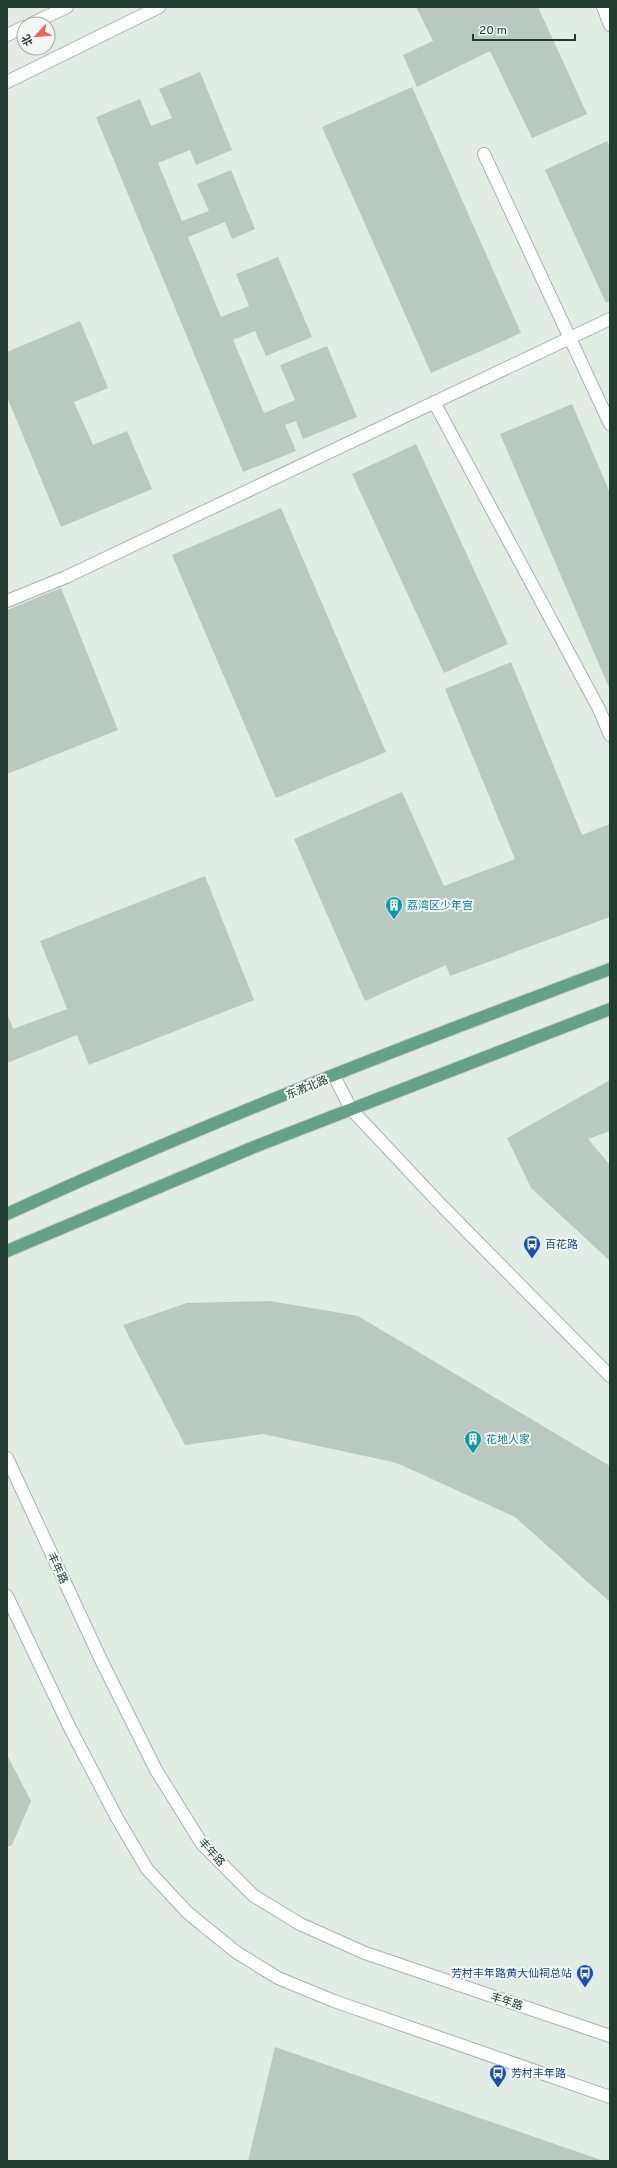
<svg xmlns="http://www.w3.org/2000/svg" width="617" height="2168" font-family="Overpass,'Noto Sans SC',sans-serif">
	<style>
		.building { fill: #b9c9c0 }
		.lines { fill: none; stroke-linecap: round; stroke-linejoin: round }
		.minor-casing { stroke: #a4b4ab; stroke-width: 14 }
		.major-casing { stroke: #c1c8c5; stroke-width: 14 }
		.minor { stroke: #fff; stroke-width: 12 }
		.major { stroke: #64a288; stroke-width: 12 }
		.labels { text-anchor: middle; stroke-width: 4; stroke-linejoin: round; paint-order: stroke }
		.culture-label { font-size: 11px; fill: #0d838f; stroke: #f1f8f3; text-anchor: start }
		.street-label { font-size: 11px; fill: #213c31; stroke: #f1f8f3 }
		.transit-label { font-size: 11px; fill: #164399; stroke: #f1f8f3; text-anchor: start }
	</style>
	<rect width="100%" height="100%" fill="#e1ece5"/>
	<g class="building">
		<path d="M 416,7 L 538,7 L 587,114 L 532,138 L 490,51 L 417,87 L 403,55 L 433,41 Z"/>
		<path d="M 200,72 L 232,150 L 196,165 L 190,150 L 158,163 L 182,221 L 209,211 L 197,184 L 231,170 L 255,229 L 232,239 L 225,222 L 188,237 L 221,317 L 249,306 L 236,274 L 278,257 L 312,337 L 266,356 L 255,331 L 233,340 L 264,413 L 295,400 L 280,365 L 327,346 L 357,417 L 303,439 L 296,421 L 285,425 L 296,451 L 243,472 L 96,117 L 140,99 L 151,126 L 172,118 L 159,89 Z"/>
		<path d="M 412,87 L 521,333 L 431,373 L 322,127 Z"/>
		<path d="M 607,141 L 610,148 L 610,301 L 606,303 L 545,170 Z"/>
		<path d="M 80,321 L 108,388 L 74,402 L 93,445 L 127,431 L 152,489 L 61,527 L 7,397 L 7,352 Z"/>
		<path d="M 572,404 L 610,493 L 610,690 L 500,434 Z"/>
		<path d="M 416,444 L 508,644 L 444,673 L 352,474 Z"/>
		<path d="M 281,508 L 386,752 L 276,798 L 172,555 Z"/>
		<path d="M 61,588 L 118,730 L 7,774 L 7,610 Z"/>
		<path d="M 511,662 L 582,835 L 610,824 L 610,917 L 450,976 L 446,965 L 365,1001 L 294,839 L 402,792 L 444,886 L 515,859 L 445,689 Z"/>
		<path d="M 205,876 L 254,1000 L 89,1065 L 77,1035 L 7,1063 L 7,1013 L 13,1029 L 67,1009 L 40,941 Z"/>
		<path d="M 610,1080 L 610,1131 L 588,1139 L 610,1165 L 610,1261 L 531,1188 L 507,1138 Z"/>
		<path d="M 270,1301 L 358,1316 L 610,1466 L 610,1602 L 515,1517 L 397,1463 L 263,1434 L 185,1445 L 123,1325 L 187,1303 Z"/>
		<path d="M 7,1755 L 31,1801 L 12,1845 L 7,1847 Z"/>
		<path d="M 275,2047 L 604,2161 L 248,2161 Z"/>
	</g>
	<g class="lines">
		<g class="minor-casing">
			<g id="minor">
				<path d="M 603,7 L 610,25"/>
				<path d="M 31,24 L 67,7"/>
				<path d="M 7,35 L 24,27"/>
				<path d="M 7,82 L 159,7"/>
				<path d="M 484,154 L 610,424"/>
				<path d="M 434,402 L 599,709 L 610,735"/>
				<path d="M 7,601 L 66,577 L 610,319"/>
				<path d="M 334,1076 L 351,1109 L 442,1206 L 610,1376"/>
				<path d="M 7,1458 L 102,1662 L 156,1770 L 202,1844 L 254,1896 L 300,1924 L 365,1953 L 610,2036"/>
				<path d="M 7,1596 L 70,1728 L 117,1818 L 147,1869 L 188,1913 L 236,1952 L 278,1978 L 334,2001 L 610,2097"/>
			</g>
		</g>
		<g class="major-casing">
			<g id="major">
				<path d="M 7,1214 C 204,1123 407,1045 610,969"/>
				<path d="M 7,1251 L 254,1147 L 610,1009"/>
			</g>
		</g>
		<use href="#minor" class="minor"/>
		<use href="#major" class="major"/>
	</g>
	<defs>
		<g id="building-pin" transform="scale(0.9)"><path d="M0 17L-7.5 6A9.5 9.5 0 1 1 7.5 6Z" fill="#0f9aa8" stroke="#f1f8f3"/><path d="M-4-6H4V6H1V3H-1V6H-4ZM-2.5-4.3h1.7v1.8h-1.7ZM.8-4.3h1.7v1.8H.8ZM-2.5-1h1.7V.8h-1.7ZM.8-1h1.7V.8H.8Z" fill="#fff"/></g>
		<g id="bus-pin" transform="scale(0.9)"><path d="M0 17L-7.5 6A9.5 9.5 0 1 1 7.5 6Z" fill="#1a4fb4" stroke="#f1f8f3"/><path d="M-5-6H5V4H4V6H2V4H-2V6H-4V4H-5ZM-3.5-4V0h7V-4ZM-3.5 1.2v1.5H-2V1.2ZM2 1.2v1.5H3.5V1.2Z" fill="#fff"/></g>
	</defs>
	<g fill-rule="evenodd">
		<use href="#building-pin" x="394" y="905"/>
		<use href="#bus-pin" x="532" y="1244"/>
		<use href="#building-pin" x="473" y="1439"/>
		<use href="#bus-pin" x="585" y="1973"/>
		<use href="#bus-pin" x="498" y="2073"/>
	</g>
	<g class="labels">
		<g class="culture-label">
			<text x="407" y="909">荔湾区少年宫</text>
			<text x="486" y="1443">花地人家</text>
		</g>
		<g class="street-label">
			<text transform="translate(307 1087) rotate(-22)" y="4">东漖北路</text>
			<text transform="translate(58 1568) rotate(65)" y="4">丰年路</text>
			<text transform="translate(212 1852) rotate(48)" y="4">丰年路</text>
			<text transform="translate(507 2001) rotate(18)" y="4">丰年路</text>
		</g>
		<g class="transit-label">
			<text x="545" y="1248">百花路</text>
			<text x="572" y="1977" text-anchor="end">芳村丰年路黄大仙祠总站</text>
			<text x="511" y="2077">芳村丰年路</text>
		</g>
	</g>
	<rect width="617" height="2168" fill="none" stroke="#213c31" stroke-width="16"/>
	<g transform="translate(36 36) rotate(244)"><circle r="19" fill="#f1f8f3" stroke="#9eada5"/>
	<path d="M0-3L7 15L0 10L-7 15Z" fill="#f46456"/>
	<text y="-6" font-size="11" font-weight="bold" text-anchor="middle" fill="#213c31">北</text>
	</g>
	<path d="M473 34v6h102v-6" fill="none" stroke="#213c31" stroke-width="2"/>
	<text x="479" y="34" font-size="12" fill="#213c31" stroke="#f1f8f3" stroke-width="3" paint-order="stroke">20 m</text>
</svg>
